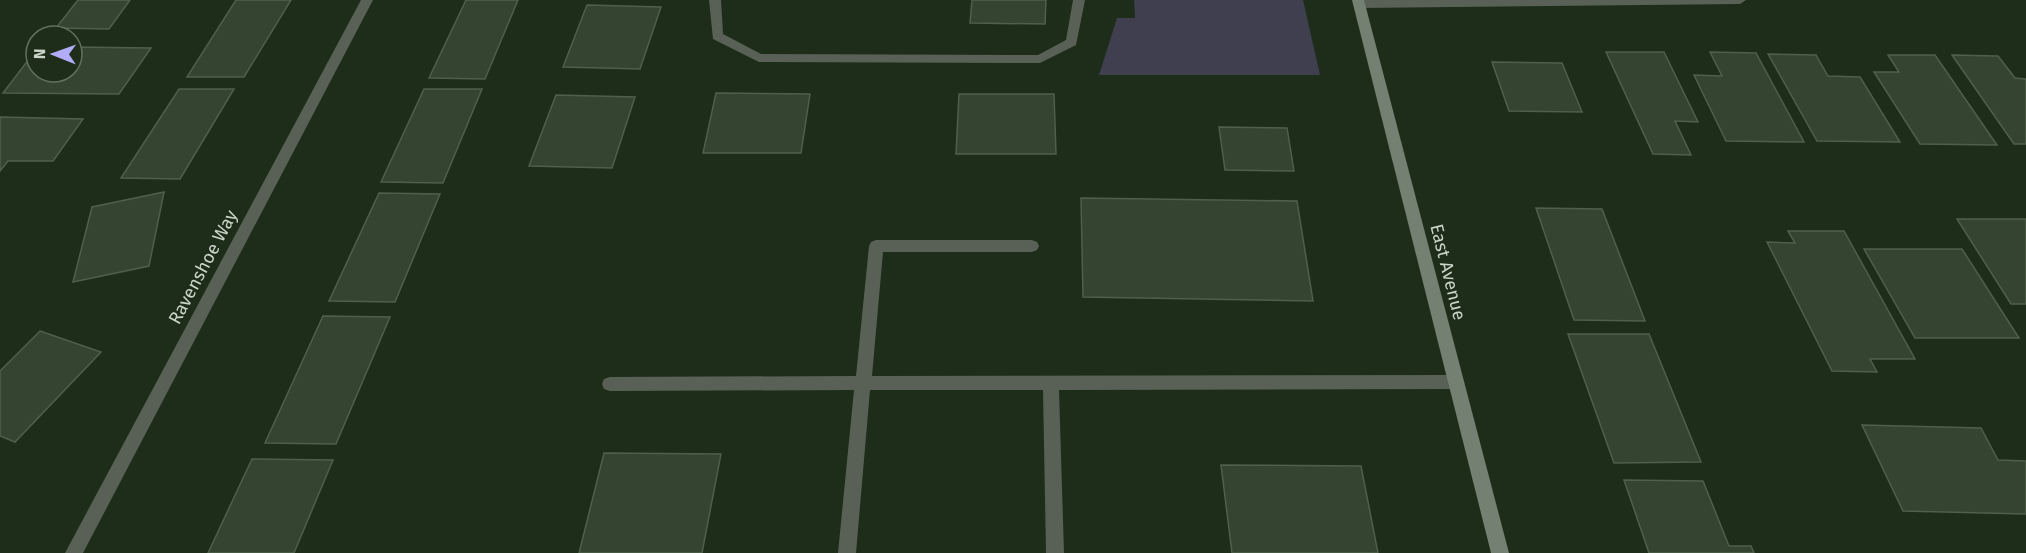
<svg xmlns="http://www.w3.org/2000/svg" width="2026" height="553" font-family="'Fira Sans',sans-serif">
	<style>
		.green { fill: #403f50 }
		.building { fill: #344430; stroke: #4e5f4a; stroke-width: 1.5 }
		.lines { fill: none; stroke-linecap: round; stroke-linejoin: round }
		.lane { fill: #596157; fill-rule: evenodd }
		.street { fill: #596157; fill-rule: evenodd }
		.secondary { fill: #748071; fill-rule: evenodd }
		.labels { text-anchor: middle; stroke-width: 5; stroke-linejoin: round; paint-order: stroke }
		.street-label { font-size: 18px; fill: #cbd4c8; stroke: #1e2d1a }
	</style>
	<rect width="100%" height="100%" fill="#1e2d1a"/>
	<path class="green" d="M 1134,0 L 1303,0 L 1320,75 L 1099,75 L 1117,18 L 1135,18 Z"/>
	<g class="building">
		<path d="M 78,0 L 130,0 L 109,29 L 56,28 Z"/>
		<path d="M 236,0 L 291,0 L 244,77 L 187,77 Z"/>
		<path d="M 466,0 L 518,0 L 485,79 L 429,78 Z"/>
		<path d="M 972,0 L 1046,0 L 1045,24 L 970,23 Z"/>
		<path d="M 587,5 L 661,7 L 640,69 L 563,67 Z"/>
		<path d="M 72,47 L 151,48 L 119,94 L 3,93 L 36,50 L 36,72 L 72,72 Z"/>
		<path d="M 1606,52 L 1664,52 L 1698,122 L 1675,121 L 1691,155 L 1653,154 Z"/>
		<path d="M 1710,52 L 1756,53 L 1804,142 L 1726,141 L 1694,75 L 1722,76 Z"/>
		<path d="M 1768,54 L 1816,55 L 1828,76 L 1860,77 L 1900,142 L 1817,141 Z"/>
		<path d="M 1888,55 L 1935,55 L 1997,145 L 1920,144 L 1874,72 L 1899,72 Z"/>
		<path d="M 1952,55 L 1998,56 L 2015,78 L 2026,79 L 2026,144 L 2014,144 Z"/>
		<path d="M 1492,62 L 1562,63 L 1582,112 L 1509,111 Z"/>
		<path d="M 179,89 L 234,89 L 180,179 L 121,178 Z"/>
		<path d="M 424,89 L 482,89 L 443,183 L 381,182 Z"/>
		<path d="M 716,93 L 810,94 L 801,153 L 703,153 Z"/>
		<path d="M 959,94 L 1054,94 L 1056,154 L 956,154 Z"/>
		<path d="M 556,95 L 635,97 L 612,168 L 529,166 Z"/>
		<path d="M 0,117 L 83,119 L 53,161 L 8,161 L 0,171 Z"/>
		<path d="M 1219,127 L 1287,128 L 1294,171 L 1225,170 Z"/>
		<path d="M 164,192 L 149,266 L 73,282 L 92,207 Z"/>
		<path d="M 379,193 L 440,194 L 395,302 L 329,301 Z"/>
		<path d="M 1081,198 L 1297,201 L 1313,301 L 1083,297 Z"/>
		<path d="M 1536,208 L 1602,209 L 1645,321 L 1574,320 Z"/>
		<path d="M 1957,219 L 2026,219 L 2026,304 L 2011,304 Z"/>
		<path d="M 1788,231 L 1844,231 L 1915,359 L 1870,359 L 1877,372 L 1832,371 L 1767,242 L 1795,243 Z"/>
		<path d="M 1864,249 L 1962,249 L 2019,338 L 1915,338 Z"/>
		<path d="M 323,316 L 390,317 L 336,444 L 265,443 Z"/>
		<path d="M 40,331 L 101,352 L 15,442 L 0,436 L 0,371 Z"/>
		<path d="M 1568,334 L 1649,334 L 1701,462 L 1614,463 Z"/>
		<path d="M 1862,425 L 1981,428 L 1998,460 L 2026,461 L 2026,514 L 1903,511 Z"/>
		<path d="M 604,453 L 721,454 L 702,553 L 579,553 Z"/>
		<path d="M 252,459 L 333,460 L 294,553 L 208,553 Z"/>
		<path d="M 1221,465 L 1361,466 L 1378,553 L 1232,553 Z"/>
		<path d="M 1624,480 L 1703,481 L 1729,546 L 1751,546 L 1754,553 L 1649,553 Z"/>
	</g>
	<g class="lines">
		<g class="lane">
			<path d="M 709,0 L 721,0 L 723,34 L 761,54 L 1038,55 L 1066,40 L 1073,0 L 1085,0 L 1076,45 L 1040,63 L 759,62 L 713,39 Z"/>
			<path d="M 876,240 L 1032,240 L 1037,242 L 1039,246 L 1037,250 L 1032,252 L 883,252 L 872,376 L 1456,375 L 1462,377 L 1464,382 L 1462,387 L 1456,389 L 1059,390 L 1064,553 L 1046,553 L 1043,390 L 870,390 L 856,553 L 838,553 L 854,390 L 610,391 L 604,389 L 602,384 L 604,379 L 610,377 L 856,376 L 869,246 L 871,242 Z"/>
		</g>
		<g class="street">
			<path d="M 361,0 L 373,0 L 83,553 L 65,553 Z"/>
			<path d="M 1359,0 L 1746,0 L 1740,4 L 1359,8 L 1353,4 Z"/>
		</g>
		<path class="secondary" d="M 1352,0 L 1364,0 L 1509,553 L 1491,553 Z"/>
	</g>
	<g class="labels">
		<g class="street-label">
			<text transform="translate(203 267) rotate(-62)" y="6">Ravenshoe Way</text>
			<text transform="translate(1448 272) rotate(76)" y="6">East Avenue</text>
		</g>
	</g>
	<g transform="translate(54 54) rotate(271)"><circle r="28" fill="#1e2d1a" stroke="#637060" stroke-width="1.5"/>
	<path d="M0-4.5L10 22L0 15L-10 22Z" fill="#b1adfa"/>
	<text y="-9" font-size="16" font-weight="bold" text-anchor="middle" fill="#cbd4c8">N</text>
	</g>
</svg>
